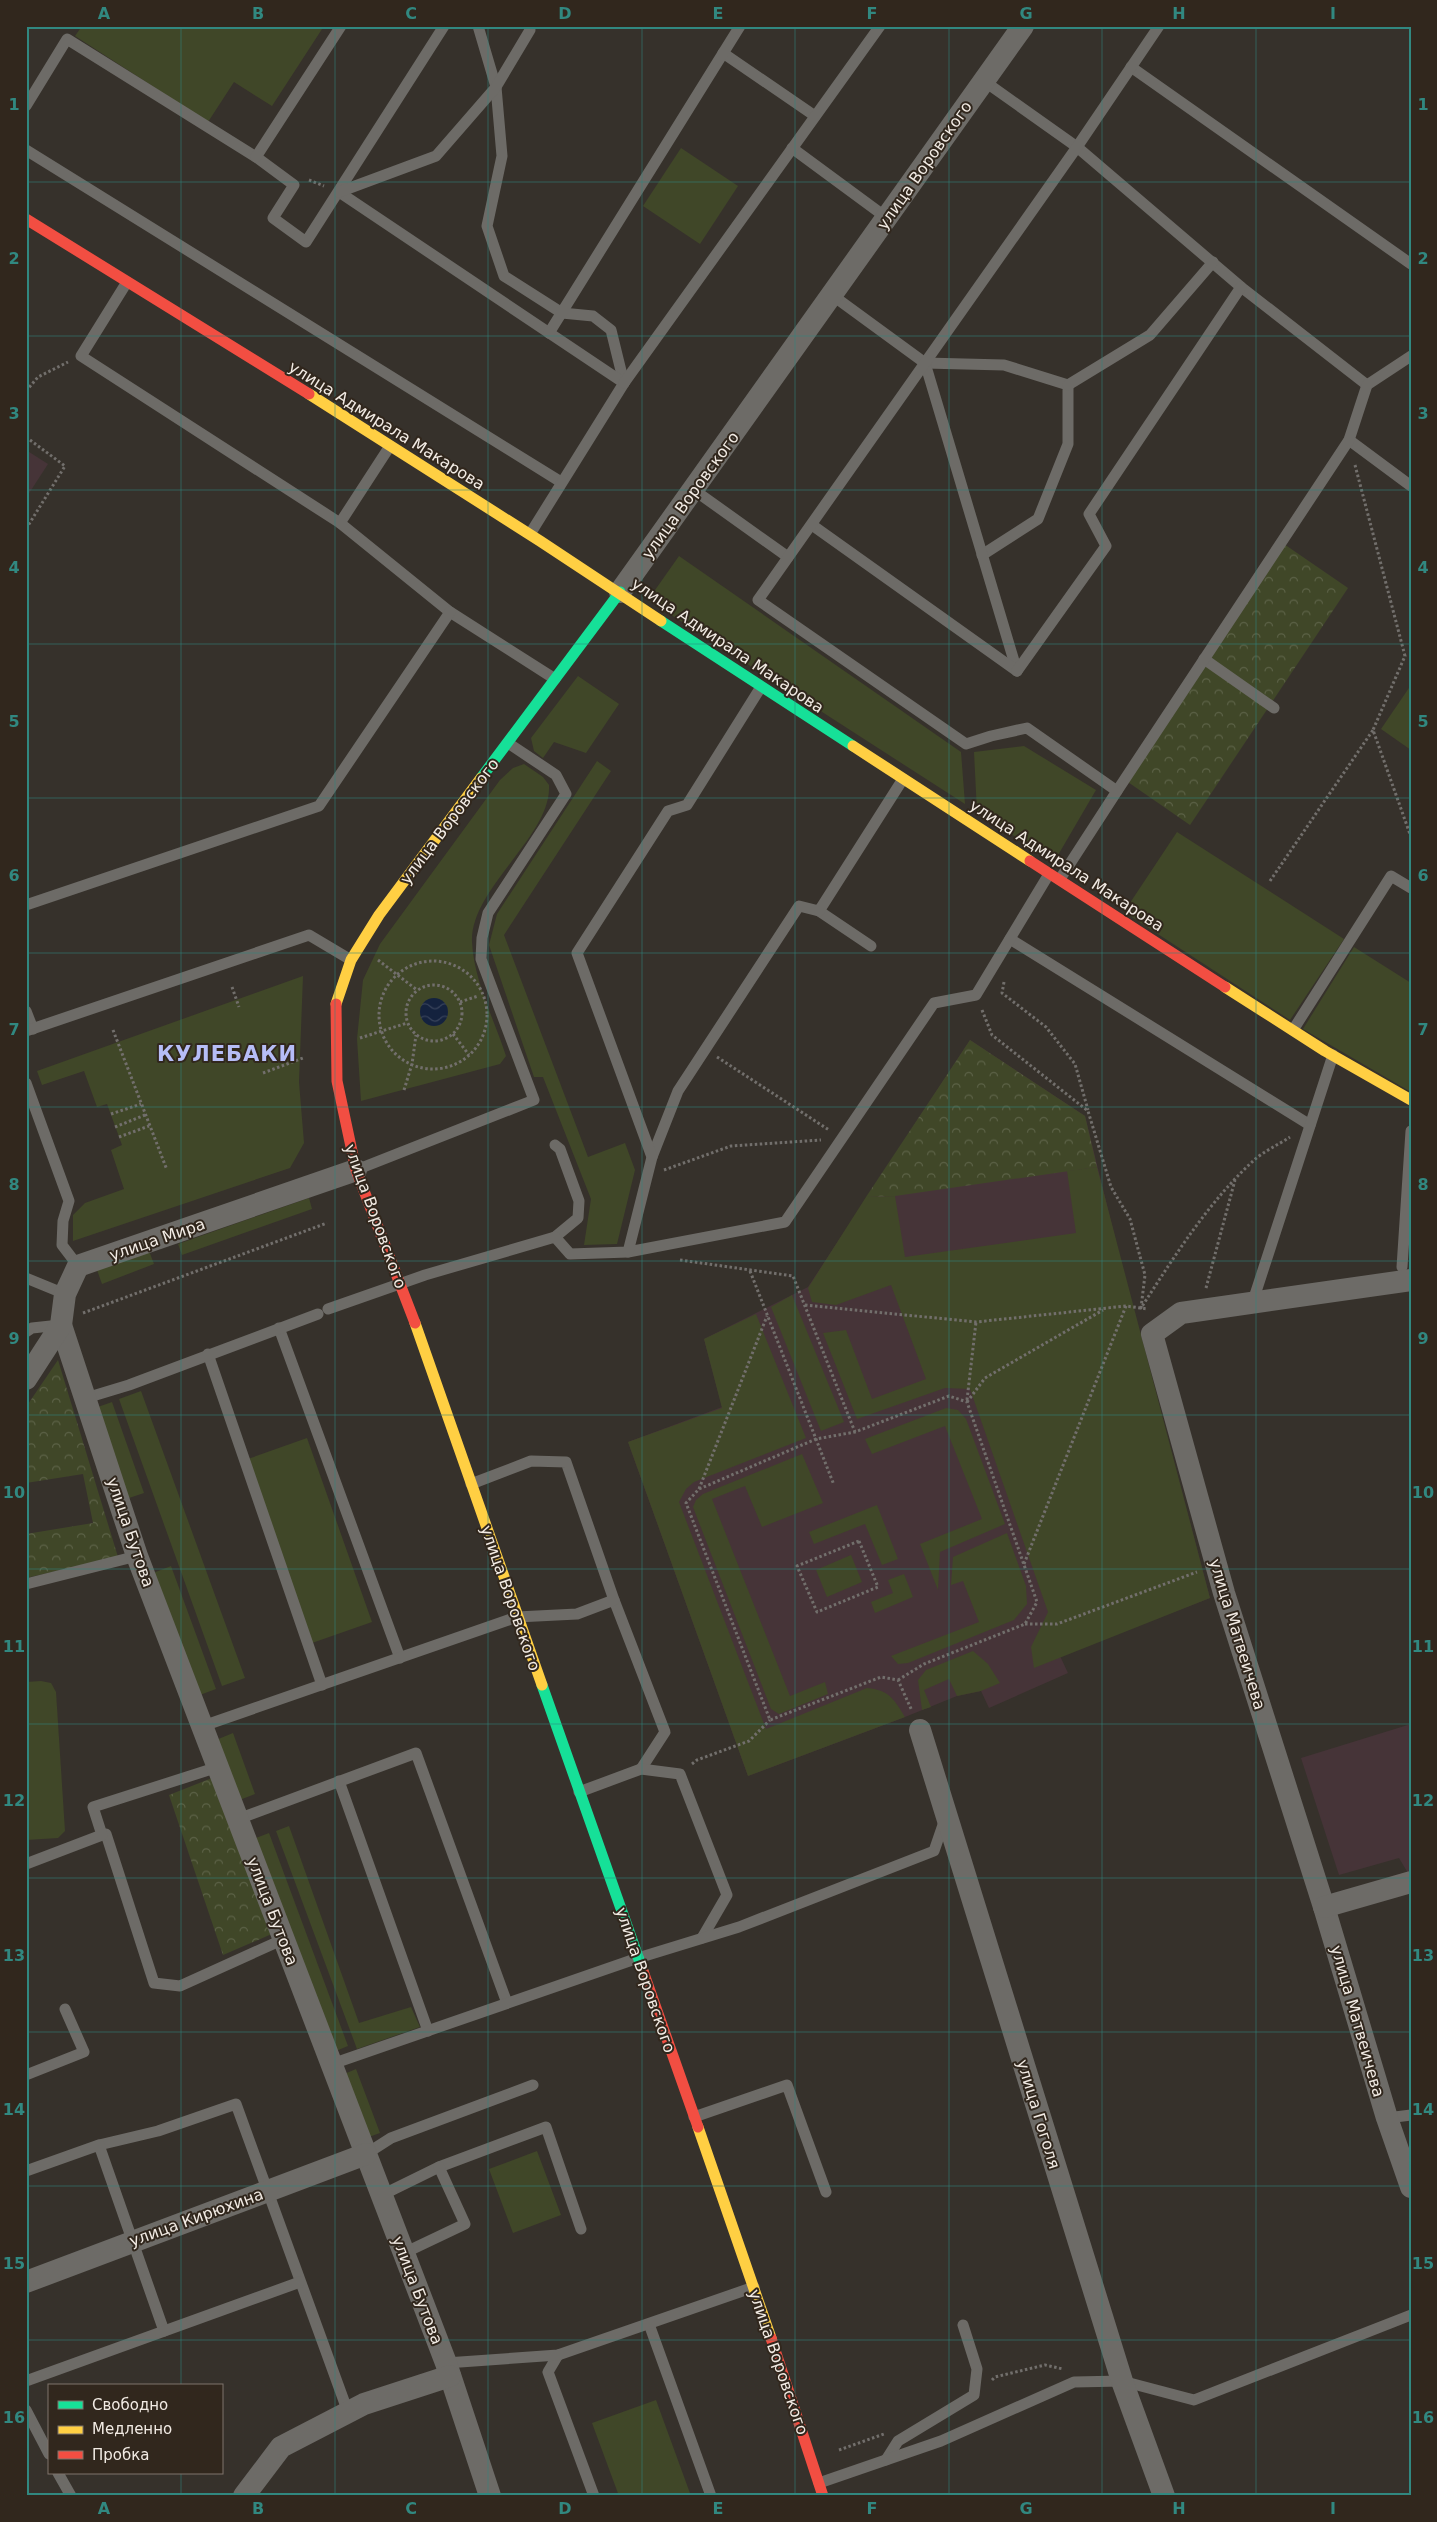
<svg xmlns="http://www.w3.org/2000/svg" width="1437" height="2522" font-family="'DejaVu Sans',sans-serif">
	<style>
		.education { fill: #463438 }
		.green { fill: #404728 }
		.forest { fill: url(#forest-crowns) }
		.water { fill: url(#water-waves) }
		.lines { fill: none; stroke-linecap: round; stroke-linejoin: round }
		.path { stroke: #726f6c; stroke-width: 3; stroke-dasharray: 2.5 2.5; stroke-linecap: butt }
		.lane { stroke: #6d6b67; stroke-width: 11 }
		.street { stroke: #6d6b67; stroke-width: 22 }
		.fast { stroke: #16e098; stroke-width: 11 }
		.slow { stroke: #ffcf43; stroke-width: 11 }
		.jam { stroke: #f24e42; stroke-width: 11 }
		.grid { fill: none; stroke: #318880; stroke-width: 1; stroke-opacity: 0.55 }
		.labels { text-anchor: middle; stroke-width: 4; stroke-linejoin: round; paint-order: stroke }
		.street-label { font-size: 16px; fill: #f2ebe4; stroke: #31271d }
		.district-label { font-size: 21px; font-weight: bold; letter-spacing: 1px; fill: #b6bdf6; stroke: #31271d }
		.neatline { fill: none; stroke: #318880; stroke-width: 2 }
		.grid-label { font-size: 16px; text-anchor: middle; font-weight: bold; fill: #318880 }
	</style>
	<defs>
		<pattern id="forest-crowns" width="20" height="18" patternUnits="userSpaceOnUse" patternTransform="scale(1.25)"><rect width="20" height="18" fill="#404728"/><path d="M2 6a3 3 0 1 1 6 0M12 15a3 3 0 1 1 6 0" fill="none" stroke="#5c6247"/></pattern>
		<pattern id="water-waves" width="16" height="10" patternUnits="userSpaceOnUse" patternTransform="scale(1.25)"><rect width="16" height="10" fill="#14223e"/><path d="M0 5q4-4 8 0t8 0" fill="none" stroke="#37425a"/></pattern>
	</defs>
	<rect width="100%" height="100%" fill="#36312b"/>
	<g class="education">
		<path d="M 26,450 L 48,464 L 26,498 Z"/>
		<path d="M 970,1040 L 1085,1116 L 1124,1274 L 1210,1598 L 1060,1656 L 1068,1673 L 989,1708 L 981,1691 L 957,1696 L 905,1717 L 748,1776 L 628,1442 L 722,1407 L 704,1339 L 808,1287 Z"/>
		<path d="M 1411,1724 L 1411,1872 L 1408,1873 L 1399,1858 L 1339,1875 L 1301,1758 Z"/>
	</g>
	<g class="green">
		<path d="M 82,26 L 324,26 L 272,106 L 234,82 L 208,122 L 75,36 Z"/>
		<path d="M 681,148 L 738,186 L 700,244 L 643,206 Z"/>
		<path d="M 679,556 L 961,752 L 965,804 L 648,600 Z"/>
		<path d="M 578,676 L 619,704 L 586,753 L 554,742 L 543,758 L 534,751 L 531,738 Z"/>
		<path d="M 1411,685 L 1411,750 L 1381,729 Z"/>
		<path d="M 1024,746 L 1096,790 L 1054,862 L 977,812 L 974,752 Z"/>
		<path d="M 597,761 L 611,771 L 504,935 L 588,1157 L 625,1143 L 635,1170 L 617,1244 L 584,1245 L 591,1199 L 543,1077 L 534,1077 L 489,945 L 497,914 Z"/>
		<path d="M 524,764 L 543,777 L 549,785 C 552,836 470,888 472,942 C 474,981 494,1019 506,1056 L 500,1064 L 361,1101 L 357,1039 L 363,980 L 380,944 L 500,780 L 513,768 Z"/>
		<path d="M 1177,832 L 1344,939 L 1290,1020 L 1124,912 Z"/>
		<path d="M 1354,947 L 1411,983 L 1411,1092 L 1303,1029 Z"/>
		<path d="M 303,976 L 299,1082 L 304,1143 L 290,1168 L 73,1241 L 73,1215 L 85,1203 L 124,1189 L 111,1150 L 122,1145 L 107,1104 L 97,1107 L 84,1071 L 42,1085 L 37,1071 Z"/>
		<path d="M 1097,1167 L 1210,1598 L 1034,1668 L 1031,1647 L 1048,1612 L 970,1389 L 945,1388 L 857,1419 L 823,1333 L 846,1330 L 872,1399 L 926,1379 L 891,1285 L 836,1305 L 812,1302 L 808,1288 L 866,1197 L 895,1196 L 905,1257 L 1076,1233 L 1067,1171 Z"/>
		<path d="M 309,1198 L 312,1209 L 182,1255 L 178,1244 Z"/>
		<path d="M 149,1251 L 154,1264 L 102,1284 L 97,1270 Z"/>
		<path d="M 792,1295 L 844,1422 L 821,1431 L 771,1307 Z"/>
		<path d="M 756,1314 L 806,1438 L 694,1482 L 686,1489 L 679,1502 L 766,1729 L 867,1688 C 889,1690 894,1699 905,1717 L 748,1776 L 628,1442 L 722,1408 L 704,1339 Z"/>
		<path d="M 141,1391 L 245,1678 L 222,1686 L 119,1399 Z"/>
		<path d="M 112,1402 L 144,1493 L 126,1499 L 95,1408 Z"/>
		<path d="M 946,1408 L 958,1410 L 966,1419 L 1005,1524 L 940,1552 L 938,1590 L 920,1544 L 982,1519 L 945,1426 L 872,1454 L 865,1439 Z"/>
		<path d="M 307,1438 L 372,1622 L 312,1643 L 248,1459 Z"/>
		<path d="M 802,1454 L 823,1503 L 762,1527 L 745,1486 L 712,1499 L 790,1696 L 825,1682 L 828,1694 L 779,1714 L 771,1709 L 693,1507 L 696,1500 L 703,1494 Z"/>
		<path d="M 877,1505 L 898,1559 L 882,1565 L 865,1524 L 814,1544 L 809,1532 Z"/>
		<path d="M 1007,1533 L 1026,1586 L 1027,1604 L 1014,1620 L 908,1663 L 898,1664 L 891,1656 L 979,1622 L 963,1581 L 951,1585 L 953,1557 Z"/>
		<path d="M 851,1555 L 862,1582 L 827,1597 L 816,1570 Z"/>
		<path d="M 171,1566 L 216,1689 L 197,1696 L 153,1573 Z"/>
		<path d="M 904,1574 L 913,1597 L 875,1613 L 871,1602 L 893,1593 L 888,1580 Z"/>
		<path d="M 973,1651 L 988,1664 L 1000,1683 L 981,1691 L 957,1696 L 949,1679 L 924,1690 L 931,1707 L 922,1710 L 918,1680 L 926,1670 Z"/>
		<path d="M 41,1681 L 51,1683 L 56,1692 L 65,1831 L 58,1838 L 26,1840 L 26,1682 Z"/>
		<path d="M 233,1733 L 255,1794 L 237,1801 L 216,1740 Z"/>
		<path d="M 289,1826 L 359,2023 L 411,2007 L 420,2027 L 357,2049 L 276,1831 Z"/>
		<path d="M 269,1833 L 348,2046 L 331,2053 L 253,1839 Z"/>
		<path d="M 356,2069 L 380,2133 L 366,2138 L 342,2075 Z"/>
		<path d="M 537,2151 L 561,2215 L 513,2233 L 489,2169 Z"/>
		<path d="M 656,2400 L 691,2496 L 619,2496 L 592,2423 Z"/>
	</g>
	<g class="forest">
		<path d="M 1281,542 L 1348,588 L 1190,825 L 1125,780 Z"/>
		<path d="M 970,1040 L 1085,1116 L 1097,1167 L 895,1196 L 866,1197 Z"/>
		<path d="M 58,1360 L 118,1557 L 26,1578 L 26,1534 L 93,1523 L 83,1474 L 26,1483 L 26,1407 Z"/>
		<path d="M 212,1778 L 274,1933 L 223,1955 L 169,1795 Z"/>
	</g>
	<circle class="water" cx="434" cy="1012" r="14"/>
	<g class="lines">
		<g class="path">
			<path d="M 309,180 L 324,186"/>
			<path d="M 26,391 L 38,377 L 68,362"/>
			<path d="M 26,437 L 65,466 L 26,529"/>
			<path d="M 1355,465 L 1405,656 L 1373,730 L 1411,837"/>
			<path d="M 1270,881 L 1373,730"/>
			<path d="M 378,960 L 417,990"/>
			<circle cx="433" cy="1015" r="54"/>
			<path d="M 1004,982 L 1002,993 L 1046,1027 L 1075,1064 L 1088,1110"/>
			<circle cx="434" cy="1013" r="28"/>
			<path d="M 232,987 L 239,1007"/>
			<path d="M 460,1002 L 478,996"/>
			<path d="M 982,1010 L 992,1035 L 1088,1111 L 1111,1187 L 1130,1219 L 1145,1275 L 1141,1308 C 1174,1257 1207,1204 1252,1162 C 1262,1152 1278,1145 1290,1137"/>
			<path d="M 113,1030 L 167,1170"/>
			<path d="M 453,1034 L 469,1055"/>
			<path d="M 360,1038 L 407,1023"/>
			<path d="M 717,1057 L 829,1130"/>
			<path d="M 263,1073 L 303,1058"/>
			<path d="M 404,1090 L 412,1064 L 416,1035"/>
			<path d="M 111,1114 L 141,1104"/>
			<path d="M 115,1127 L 145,1115"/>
			<path d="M 119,1137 L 149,1126"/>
			<path d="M 664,1170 L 731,1146 L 821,1140"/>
			<path d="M 680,1260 L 793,1276 L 855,1432"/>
			<path d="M 750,1271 L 834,1485"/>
			<path d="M 1206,1288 L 1235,1180"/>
			<path d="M 805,1305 L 976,1322 L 1126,1306 L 1148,1309"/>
			<path d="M 83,1313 L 327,1223"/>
			<path d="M 967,1400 L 976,1322"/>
			<path d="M 967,1402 L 985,1378 L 1103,1310"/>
			<path d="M 699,1489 L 767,1316"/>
			<path d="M 859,1541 L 878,1587 L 817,1612 L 797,1566 Z"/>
			<path d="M 1024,1564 L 1126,1306"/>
			<path d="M 1025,1624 L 1057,1624 L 1197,1572"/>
			<path d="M 898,1680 L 924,1664 L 1025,1624 L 1037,1602 L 967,1402 L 949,1396 L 855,1432 L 816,1439 L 699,1489 L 686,1503 L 770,1720 L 881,1677 L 898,1680 L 912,1711"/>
			<path d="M 692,1764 L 697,1760 L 749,1741 L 770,1720"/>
			<path d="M 992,2380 L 995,2377 L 1045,2365 L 1063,2369"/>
			<path d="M 839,2450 L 884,2434"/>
		</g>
		<g class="lane">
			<path d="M 478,26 L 496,87 L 502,156 L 487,226 L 504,276 L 562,313 L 593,316 L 611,330 L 624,383"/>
			<path d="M 723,53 L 815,116"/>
			<path d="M 1131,67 L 1411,264"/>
			<path d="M 984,81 L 1077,147 L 1241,287 L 1367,385"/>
			<path d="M 26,106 L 67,39 L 256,157 L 294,185 L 273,218 L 306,242 L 444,26"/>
			<path d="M 792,148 L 887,218"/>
			<path d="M 26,150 L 561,482"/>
			<path d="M 256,157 L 341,26"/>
			<path d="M 339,192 L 624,383 L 530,534"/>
			<path d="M 339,192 L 436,156 L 496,87 L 530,30"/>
			<path d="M 127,282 L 81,356 L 340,523"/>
			<path d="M 832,295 L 925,363 L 1004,365 L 1068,385 L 1068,444 L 1038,519 L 982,555"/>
			<path d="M 549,333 L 740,26"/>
			<path d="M 925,363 L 1017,671"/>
			<path d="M 624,383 L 880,26"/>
			<path d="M 1068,385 L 1150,335 L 1213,262"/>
			<path d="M 1349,440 L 1411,486"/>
			<path d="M 390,446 L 340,523 L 450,612 L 555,679"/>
			<path d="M 694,490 L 788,557"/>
			<path d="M 812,525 L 1017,671"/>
			<path d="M 1204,659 L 1274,708"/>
			<path d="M 1017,671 L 1106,546 L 1089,514 L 1241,287"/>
			<path d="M 1117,791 L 1349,440 L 1367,385 L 1411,356"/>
			<path d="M 1060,879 L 1117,791 L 1027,728 L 991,736 L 966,744 L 758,600 L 1077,147 L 1159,26"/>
			<path d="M 26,905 L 319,806 L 450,612"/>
			<path d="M 819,911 L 871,946"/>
			<path d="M 1010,939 L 1310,1125"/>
			<path d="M 26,1011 L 33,1029"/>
			<path d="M 1293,1030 L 1391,876 L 1411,888"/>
			<path d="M 26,1031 L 309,935 L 351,960"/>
			<path d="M 26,1083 L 69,1201 L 63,1221 L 62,1245 L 78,1266"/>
			<path d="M 652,1157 L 678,1091 L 799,906 L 819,911 L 903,779"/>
			<path d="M 356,1170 L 534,1100 L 481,959 L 482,938 L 488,913 L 566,794 L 556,775 L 508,743"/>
			<path d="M 555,1237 L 578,1218 L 579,1201 L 560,1149 L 555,1145"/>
			<path d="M 628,1252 L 785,1222 L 934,1003 L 976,995 L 1049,874"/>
			<path d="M 1402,1267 L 1411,1131"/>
			<path d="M 26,1278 L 65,1294"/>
			<path d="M 1252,1304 L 1333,1055"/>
			<path d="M 328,1309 L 425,1275 L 555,1237 L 570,1254 L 628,1252 L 652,1157 L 577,953 L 668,811 L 687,805 L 761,687"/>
			<path d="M 279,1328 L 400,1658"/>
			<path d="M 26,1332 L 32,1328 L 60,1325"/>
			<path d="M 208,1354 L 322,1685"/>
			<path d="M 86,1398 L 129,1385 L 318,1314"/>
			<path d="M 26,1584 L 137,1556"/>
			<path d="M 614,1600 L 665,1732 L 641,1769"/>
			<path d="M 203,1726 L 517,1617 L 577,1614 L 614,1600 L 566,1462 L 531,1461 L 471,1484"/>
			<path d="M 339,1781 L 428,2031"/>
			<path d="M 579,1792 L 641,1769 L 680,1774 L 727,1895 L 702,1938"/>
			<path d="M 238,1819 L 416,1753 L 507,2003"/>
			<path d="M 102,1835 L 106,1834 L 154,1983 L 180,1986 L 284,1939"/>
			<path d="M 26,1864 L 102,1835 L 93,1807 L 218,1767"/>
			<path d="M 332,2064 L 638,1958 L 739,1927 L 934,1851 L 945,1819"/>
			<path d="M 26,2075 L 84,2052 L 65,2009"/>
			<path d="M 694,2117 L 787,2085 L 826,2192"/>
			<path d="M 1387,2118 L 1411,2115"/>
			<path d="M 99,2145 L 158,2131 L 236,2104 L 348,2412"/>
			<path d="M 366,2154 L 391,2138 L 533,2085"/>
			<path d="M 26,2171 L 99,2145 L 164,2331"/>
			<path d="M 382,2195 L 439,2167 L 546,2127 L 581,2229"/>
			<path d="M 404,2253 L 465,2224 L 439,2167"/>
			<path d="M 649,2324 L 711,2496"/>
			<path d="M 558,2355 L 548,2372 L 594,2496"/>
			<path d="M 446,2363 L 558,2355 L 754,2287"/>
			<path d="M 26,2381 L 300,2282"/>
			<path d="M 26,2410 L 49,2454"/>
			<path d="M 886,2460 L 898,2441 L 974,2395 L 977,2369 L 963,2325"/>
			<path d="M 58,2473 L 71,2496"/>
			<path d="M 819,2483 L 941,2441 L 1074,2382 L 1122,2381 L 1194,2400 L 1411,2315"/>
		</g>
		<g class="street">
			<path d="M 620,592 L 1023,26"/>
			<path d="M 1411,1280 L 1181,1313 L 1152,1334 L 1224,1593 L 1324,1907 L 1387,2118 L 1411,2187"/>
			<path d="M 61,1325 L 137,1556 L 446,2363 L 490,2496"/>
			<path d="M 26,1379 L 61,1325 L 65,1294 L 78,1266 L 356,1170"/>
			<path d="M 920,1730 L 1122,2381 L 1164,2496"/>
			<path d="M 1324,1907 L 1411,1882"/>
			<path d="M 26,2282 L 366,2154"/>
			<path d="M 244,2496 L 281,2447 L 364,2404 L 450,2376"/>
		</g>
		<g class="fast">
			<path d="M 661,621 L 853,746"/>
			<path d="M 481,778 L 620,592"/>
			<path d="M 542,1685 L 643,1971"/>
		</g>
		<g class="slow">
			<path d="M 309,394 L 540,541 L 661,621"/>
			<path d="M 853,746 L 1030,861"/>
			<path d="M 1225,987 L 1325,1051 L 1411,1100"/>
			<path d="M 336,1004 L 351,960 L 379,915 L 481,778"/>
			<path d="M 415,1323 L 542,1685"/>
			<path d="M 698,2127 L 771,2338"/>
		</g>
		<g class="jam">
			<path d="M 26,219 L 309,394"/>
			<path d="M 1030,861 L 1225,987"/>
			<path d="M 336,1004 L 337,1081 L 356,1170 L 415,1323"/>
			<path d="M 643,1971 L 698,2127"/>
			<path d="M 771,2338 L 823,2496"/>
		</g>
	</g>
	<path class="grid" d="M 181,26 L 181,2386M 335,26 L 335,2496M 488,26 L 488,2496M 642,26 L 642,2496M 795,26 L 795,2496M 949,26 L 949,2496M 1102,26 L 1102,2496M 1256,26 L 1256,2496M 26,182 L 1411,182M 26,336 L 1411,336M 26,490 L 1411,490M 26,644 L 1411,644M 26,798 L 1411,798M 26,953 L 1411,953M 26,1107 L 1411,1107M 26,1261 L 1411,1261M 26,1415 L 1411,1415M 26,1569 L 1411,1569M 26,1724 L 1411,1724M 26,1878 L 1411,1878M 26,2032 L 1411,2032M 26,2186 L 1411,2186M 26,2340 L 1411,2340M 181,2473 L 181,2496"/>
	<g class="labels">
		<g class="street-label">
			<text transform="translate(924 165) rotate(-55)" y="6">улица Воровского</text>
			<text transform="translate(387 425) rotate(32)" y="6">улица Адмирала Макарова</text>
			<text transform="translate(690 495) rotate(-54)" y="6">улица Воровского</text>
			<text transform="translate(728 645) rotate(34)" y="6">улица Адмирала Макарова</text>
			<text transform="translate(449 821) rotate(-53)" y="6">улица Воровского</text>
			<text transform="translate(1067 865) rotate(33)" y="6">улица Адмирала Макарова</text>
			<text transform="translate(376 1216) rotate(70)" y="6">улица Воровского</text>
			<text transform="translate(157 1239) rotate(-19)" y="6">улица Мира</text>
			<text transform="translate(131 1532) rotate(71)" y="6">улица Бутова</text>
			<text transform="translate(511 1598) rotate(71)" y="6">улица Воровского</text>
			<text transform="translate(1238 1634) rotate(73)" y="6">улица Матвеичева</text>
			<text transform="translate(273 1911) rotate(69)" y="6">улица Бутова</text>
			<text transform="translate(646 1980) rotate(71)" y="6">улица Воровского</text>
			<text transform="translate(1358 2021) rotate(74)" y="6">улица Матвеичева</text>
			<text transform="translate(1039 2114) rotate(73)" y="6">улица Гоголя</text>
			<text transform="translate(196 2217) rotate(-20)" y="6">улица Кирюхина</text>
			<text transform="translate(418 2290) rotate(69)" y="6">улица Бутова</text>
			<text transform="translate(779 2362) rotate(71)" y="6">улица Воровского</text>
		</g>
		<g class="district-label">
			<text x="227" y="1061">КУЛЕБАКИ</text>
		</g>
	</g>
	<rect width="1437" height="2522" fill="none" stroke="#31271d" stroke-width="55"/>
	<rect x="48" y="2384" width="175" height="90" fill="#31271d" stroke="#7e756d"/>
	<rect x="58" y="2401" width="25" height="8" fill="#16e098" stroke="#7e756d"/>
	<text x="92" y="2410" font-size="15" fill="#f2ebe4">Свободно</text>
	<rect x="58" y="2426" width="25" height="8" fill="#ffcf43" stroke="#7e756d"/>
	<text x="92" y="2434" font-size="15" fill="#f2ebe4">Медленно</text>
	<rect x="58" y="2451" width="25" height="8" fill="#f24e42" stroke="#7e756d"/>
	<text x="92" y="2460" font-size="15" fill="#f2ebe4">Пробка</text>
	<rect x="28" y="28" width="1382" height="2466" class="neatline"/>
	<g class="grid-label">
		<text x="104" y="19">A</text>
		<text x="258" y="19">B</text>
		<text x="411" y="19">C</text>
		<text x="565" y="19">D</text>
		<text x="718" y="19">E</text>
		<text x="872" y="19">F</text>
		<text x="1026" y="19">G</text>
		<text x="1179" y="19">H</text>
		<text x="1333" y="19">I</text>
		<text x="14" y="110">1</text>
		<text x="1423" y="110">1</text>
		<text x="14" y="264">2</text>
		<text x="1423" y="264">2</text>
		<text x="14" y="419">3</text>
		<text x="1423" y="419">3</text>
		<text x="14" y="573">4</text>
		<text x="1423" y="573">4</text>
		<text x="14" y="727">5</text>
		<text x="1423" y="727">5</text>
		<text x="14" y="881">6</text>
		<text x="1423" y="881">6</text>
		<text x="14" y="1035">7</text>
		<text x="1423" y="1035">7</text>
		<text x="14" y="1190">8</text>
		<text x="1423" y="1190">8</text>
		<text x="14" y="1344">9</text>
		<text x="1423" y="1344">9</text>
		<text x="14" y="1498">10</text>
		<text x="1423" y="1498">10</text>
		<text x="14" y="1652">11</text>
		<text x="1423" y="1652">11</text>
		<text x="14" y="1806">12</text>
		<text x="1423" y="1806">12</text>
		<text x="14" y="1961">13</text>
		<text x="1423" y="1961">13</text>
		<text x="14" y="2115">14</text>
		<text x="1423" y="2115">14</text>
		<text x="14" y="2269">15</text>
		<text x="1423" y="2269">15</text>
		<text x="14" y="2423">16</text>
		<text x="1423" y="2423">16</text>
		<text x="104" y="2514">A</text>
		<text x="258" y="2514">B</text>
		<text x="411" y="2514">C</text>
		<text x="565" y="2514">D</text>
		<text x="718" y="2514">E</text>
		<text x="872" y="2514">F</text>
		<text x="1026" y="2514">G</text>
		<text x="1179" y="2514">H</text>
		<text x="1333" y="2514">I</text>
	</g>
</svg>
